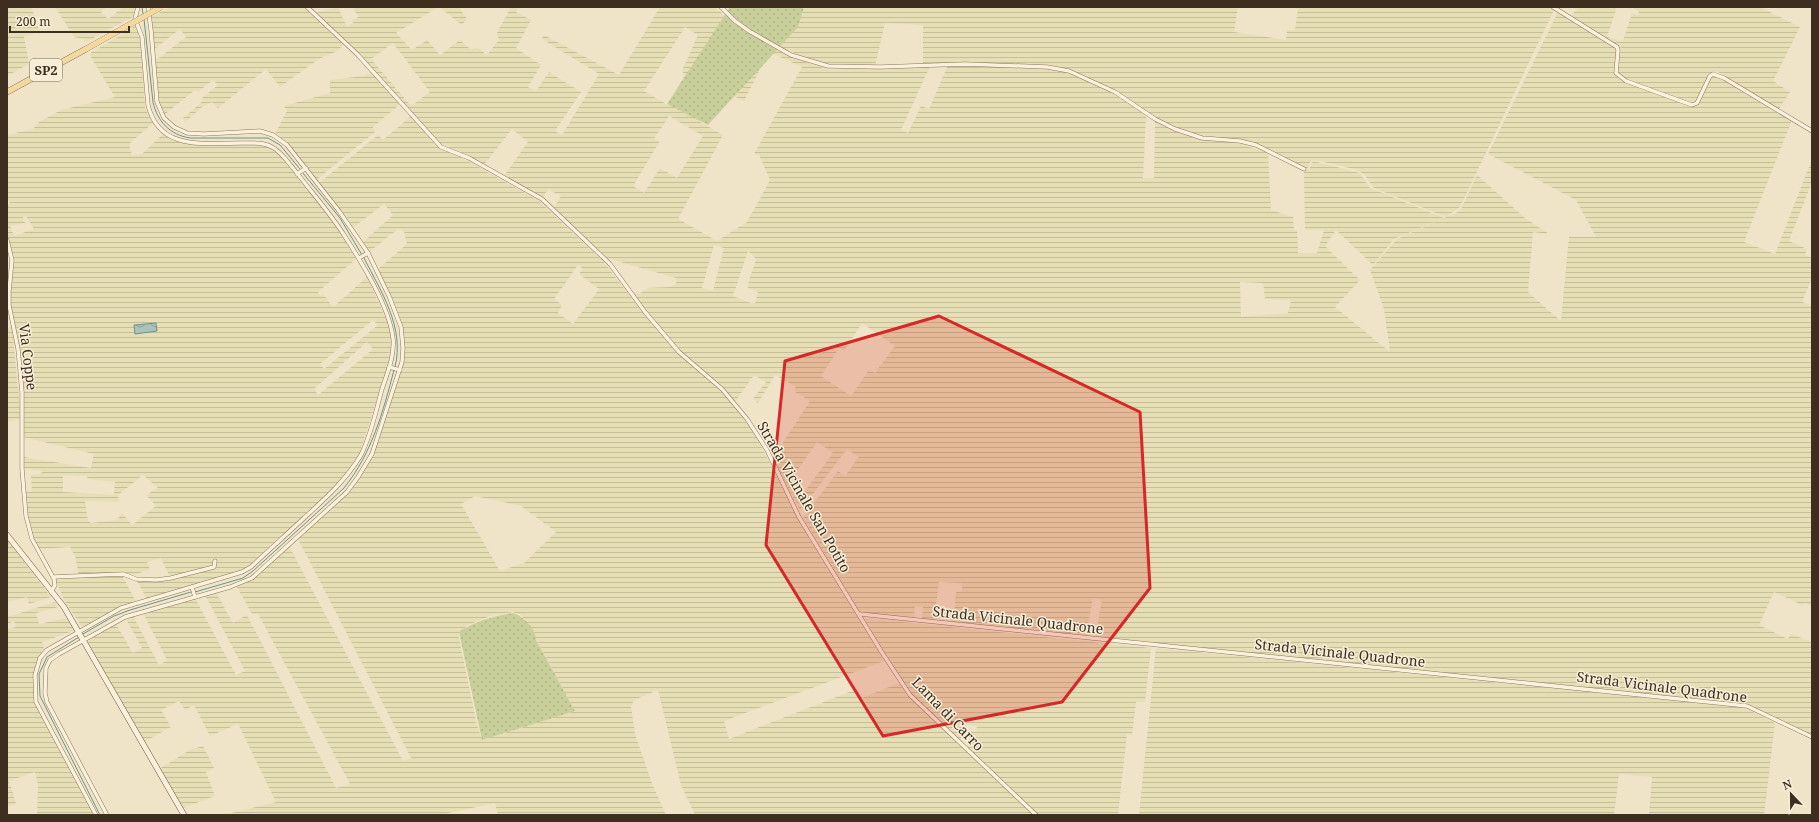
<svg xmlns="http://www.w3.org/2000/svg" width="1819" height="822" font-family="'Noto Serif',serif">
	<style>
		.farmland { fill: url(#farmland-rules); fill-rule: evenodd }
		.grass { fill: url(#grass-dots) }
		.water { fill: url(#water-waves); stroke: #6f938a }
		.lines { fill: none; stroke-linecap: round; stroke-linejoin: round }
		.stream { stroke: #6f938a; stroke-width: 1 }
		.street-casing { stroke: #8d765c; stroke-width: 4.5 }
		.secondary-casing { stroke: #6f573f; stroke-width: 6 }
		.primary-casing { stroke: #5b4430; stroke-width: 6 }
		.street { stroke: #faf1dc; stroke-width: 3.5 }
		.secondary { stroke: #faf1dc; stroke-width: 5 }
		.primary { stroke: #f3d9a0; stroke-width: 5.5 }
		.primary-bridge-casing { stroke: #5b4430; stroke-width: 6; stroke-linecap: butt }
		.primary-bridge { stroke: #f3d9a0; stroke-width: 5.5 }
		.marked { fill: #d62828; fill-opacity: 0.2; stroke: #d62828; stroke-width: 3; stroke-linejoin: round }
		.labels { text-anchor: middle; stroke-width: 3; stroke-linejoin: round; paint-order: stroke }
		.shield { fill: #f7eed8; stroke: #756857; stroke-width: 1 }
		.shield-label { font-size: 13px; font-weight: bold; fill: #3d2e20 }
		.street-label { font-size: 14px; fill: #3d2e20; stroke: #f7eed8 }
	</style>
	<defs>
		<pattern id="farmland-rules" width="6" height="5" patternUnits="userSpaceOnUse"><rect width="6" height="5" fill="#e6deb5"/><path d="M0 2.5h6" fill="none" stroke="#c6bf9b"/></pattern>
		<pattern id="grass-dots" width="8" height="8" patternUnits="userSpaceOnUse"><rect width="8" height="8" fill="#c9cf9b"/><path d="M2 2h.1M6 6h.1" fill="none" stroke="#aeb285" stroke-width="1.8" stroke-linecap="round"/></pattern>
		<pattern id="water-waves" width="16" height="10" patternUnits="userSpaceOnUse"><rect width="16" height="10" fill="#a9c4bc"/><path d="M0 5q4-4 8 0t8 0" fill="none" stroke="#8ba098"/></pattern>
	</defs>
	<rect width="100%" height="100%" fill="#f0e4c8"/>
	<g class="farmland">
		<path d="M 7,7 L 35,7 L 32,9 L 40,31 L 24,37 L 29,64 L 7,76 Z"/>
		<path d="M 55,7 L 107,7 L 101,12 L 108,19 L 123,7 L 135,7 L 136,15 L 86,42 L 83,39 L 74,37 Z"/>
		<path d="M 170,7 L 303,7 L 344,45 L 335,52 L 319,59 L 280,87 L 266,69 L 218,108 L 212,102 L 202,107 L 185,122 L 183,118 L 203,101 L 202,98 L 218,85 L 213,80 L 198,92 L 195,90 L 164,115 L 159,103 L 155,61 L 186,37 L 180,29 L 153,50 L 151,17 Z"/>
		<path d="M 338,7 L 347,27 L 353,23 L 352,20 L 359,17 L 353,8 L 355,7 L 438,7 L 396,33 L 412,50 L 427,40 L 440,55 L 460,40 L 470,49 L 478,48 L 487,55 L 499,40 L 497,33 L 511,7 L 519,7 L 516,12 L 531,20 L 516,48 L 541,65 L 528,87 L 536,91 L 549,72 L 581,92 L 555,131 L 562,135 L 599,74 L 542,39 L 544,35 L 619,75 L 660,7 L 714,7 L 753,37 L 802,61 L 830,70 L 930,66 L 901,130 L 908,133 L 921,106 L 929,109 L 948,65 L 923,64 L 923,25 L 885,23 L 875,66 L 830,68 L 766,41 L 728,14 L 730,7 L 1238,7 L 1234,32 L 1286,40 L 1287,30 L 1295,30 L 1298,7 L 1550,7 L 1554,10 L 1460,207 L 1446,217 L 1374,188 L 1364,174 L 1354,169 L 1315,160 L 1310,162 L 1308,168 L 1304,169 L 1254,145 L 1186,133 L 1148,115 L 1108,89 L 1065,69 L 1017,67 L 1064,71 L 1107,90 L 1146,115 L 1143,178 L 1154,178 L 1155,121 L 1194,138 L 1238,143 L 1268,153 L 1271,210 L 1293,217 L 1294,230 L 1297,230 L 1298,253 L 1317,253 L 1324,230 L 1305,230 L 1304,170 L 1309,170 L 1313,161 L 1360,173 L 1370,188 L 1444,218 L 1394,239 L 1373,265 L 1336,230 L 1325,246 L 1360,280 L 1335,307 L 1390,352 L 1384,309 L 1370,270 L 1397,239 L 1460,211 L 1477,175 L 1525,218 L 1549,234 L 1533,232 L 1528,292 L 1561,321 L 1569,237 L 1596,237 L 1576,200 L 1488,154 L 1558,12 L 1614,47 L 1617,51 L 1615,74 L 1621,81 L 1691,106 L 1698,104 L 1709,80 L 1713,76 L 1716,76 L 1792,120 L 1744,242 L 1775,254 L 1812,159 L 1812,182 L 1789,241 L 1807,249 L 1805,255 L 1812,258 L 1812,278 L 1802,302 L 1812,305 L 1812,606 L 1804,603 L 1802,605 L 1774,592 L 1759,625 L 1788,639 L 1791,634 L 1812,642 L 1812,736 L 1748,705 L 1095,637 L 1102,600 L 1093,598 L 1086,636 L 953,622 L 956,592 L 962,592 L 962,583 L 939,582 L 934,620 L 922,619 L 923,607 L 915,607 L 914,618 L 860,613 L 803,518 L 838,471 L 845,476 L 859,457 L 847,449 L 800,511 L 773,458 L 810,401 L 795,392 L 795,386 L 775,375 L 758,403 L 753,399 L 766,382 L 754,375 L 735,402 L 723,387 L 676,347 L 632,292 L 639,294 L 648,288 L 671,287 L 676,284 L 676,278 L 603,257 L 553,209 L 561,196 L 548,189 L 542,199 L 504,176 L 528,142 L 512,129 L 484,165 L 438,142 L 363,58 L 315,13 ZM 685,27 L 698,35 L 682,71 L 685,75 L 668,105 L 644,91 ZM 393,43 L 430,92 L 411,106 L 371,59 ZM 769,52 L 802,67 L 754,154 L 759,155 L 770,180 L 747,222 L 717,241 L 678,219 L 723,135 L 700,122 L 717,88 L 744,101 ZM 669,116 L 703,136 L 677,178 L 660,168 L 644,193 L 633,186 L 660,141 L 654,139 ZM 714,245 L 724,248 L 713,291 L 702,288 ZM 748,251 L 756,259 L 747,287 L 758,292 L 755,303 L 751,303 L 733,296 ZM 1240,282 L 1263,283 L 1265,299 L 1291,300 L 1288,313 L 1241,317 ZM 862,323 L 895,346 L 875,373 L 869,370 L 851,396 L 821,376 L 839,348 L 844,351 ZM 817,442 L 833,453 L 799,499 L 790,481 Z"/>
		<path d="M 439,7 L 459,7 L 467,19 L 462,25 Z"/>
		<path d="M 1578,7 L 1617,7 L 1607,37 L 1623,41 L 1632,13 L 1638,15 L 1639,11 L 1634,9 L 1634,7 L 1764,7 L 1764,9 L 1800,27 L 1773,81 L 1790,92 L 1779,109 L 1718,72 L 1713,72 L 1709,75 L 1697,101 L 1692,103 L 1626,81 L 1617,73 L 1621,48 L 1571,16 Z"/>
		<path d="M 137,25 L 140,34 L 145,108 L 153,123 L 129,144 L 132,156 L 142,154 L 164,133 L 180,143 L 259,144 L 274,148 L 327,212 L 356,259 L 318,292 L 320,297 L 323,294 L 333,307 L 367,277 L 388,323 L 392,339 L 387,369 L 358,458 L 336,487 L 244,570 L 147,599 L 137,581 L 161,581 L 171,579 L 161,558 L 147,562 L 150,569 L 134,575 L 127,573 L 122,575 L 136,602 L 82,627 L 64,600 L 55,578 L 79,576 L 75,556 L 70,547 L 37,549 L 31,537 L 24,491 L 32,492 L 31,475 L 41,474 L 42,471 L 23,468 L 23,457 L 91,468 L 94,454 L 23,437 L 23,394 L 10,301 L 13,259 L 7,239 L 7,205 L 10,204 L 7,195 L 7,135 L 33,129 L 39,122 L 61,110 L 115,97 L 89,54 ZM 26,216 L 34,229 L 14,236 L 10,226 L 25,223 L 23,217 ZM 373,320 L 378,325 L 324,369 L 320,364 ZM 367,342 L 373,349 L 318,395 L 314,389 ZM 63,475 L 86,476 L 89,479 L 115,482 L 114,495 L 63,492 ZM 143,475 L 158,488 L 146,495 L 156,506 L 132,525 L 122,513 L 117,520 L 91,523 L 88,521 L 85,501 L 119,502 L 118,495 Z"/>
		<path d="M 371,72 L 400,104 L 373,127 L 375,132 L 316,180 L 292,150 L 275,134 L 287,111 L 284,106 L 330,93 L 330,80 L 364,76 Z"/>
		<path d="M 411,116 L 433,142 L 538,200 L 603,261 L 640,309 L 693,367 L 721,391 L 754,432 L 804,530 L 884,661 L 724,721 L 729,739 L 857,689 L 862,698 L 899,683 L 908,696 L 1033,815 L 695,815 L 681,785 L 658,690 L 634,700 L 631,706 L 635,734 L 653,786 L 666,815 L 498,815 L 495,803 L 439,815 L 224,815 L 276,802 L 238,724 L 210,736 L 194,705 L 185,710 L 179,701 L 161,710 L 171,727 L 144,742 L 88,642 L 100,632 L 116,624 L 133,653 L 142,648 L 126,619 L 133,616 L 159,665 L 167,660 L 143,613 L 195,598 L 236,675 L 245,671 L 205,595 L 216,592 L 233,623 L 247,615 L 336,788 L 350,784 L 258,614 L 252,614 L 236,585 L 248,582 L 289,546 L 403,761 L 411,758 L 298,539 L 347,494 L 371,459 L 401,368 L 403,329 L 378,269 L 407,244 L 404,231 L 398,229 L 369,252 L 363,242 L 393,215 L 384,204 L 354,227 L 319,183 L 378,135 L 383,140 ZM 578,265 L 583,269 L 579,274 L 599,289 L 573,324 L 558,313 L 562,305 L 554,299 ZM 475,496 L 521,506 L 556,532 L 524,563 L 500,571 L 461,504 ZM 513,612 L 521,615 L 536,635 L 536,639 L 575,711 L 482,740 L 477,725 L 458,634 L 468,625 L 493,615 Z"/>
		<path d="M 12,327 L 21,419 L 7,422 L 7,329 Z"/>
		<path d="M 7,540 L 51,597 L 29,604 L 27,597 L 7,602 Z"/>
		<path d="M 55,602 L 58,607 L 36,613 L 39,624 L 66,618 L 76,630 L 42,642 L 44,649 L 34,671 L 33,687 L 40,713 L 94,815 L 37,815 L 38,785 L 35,772 L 9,781 L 16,804 L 7,807 L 7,629 L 16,627 L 14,621 L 7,624 L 7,617 Z"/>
		<path d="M 864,618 L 1151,648 L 1145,702 L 1136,702 L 1132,735 L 1127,734 L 1118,815 L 1039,815 L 968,748 L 971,731 L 976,732 L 977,726 L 967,724 L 960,740 L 918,703 L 902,683 Z"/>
		<path d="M 1156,648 L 1745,708 L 1775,723 L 1764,815 L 1649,815 L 1652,777 L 1619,774 L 1614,815 L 1139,815 Z"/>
		<path d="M 203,746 L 214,768 L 206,772 L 215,796 L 183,808 L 159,769 L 190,750 Z"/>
	</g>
	<g class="grass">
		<path d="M 730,7 L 804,7 L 798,27 L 708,125 L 667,104 Z"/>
		<path d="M 513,613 C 523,616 537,630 536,640 L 575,711 L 482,740 L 459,632 C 475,621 494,616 513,613 Z"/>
	</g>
	<path class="water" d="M 156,323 L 157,331 L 135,334 L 134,325 Z"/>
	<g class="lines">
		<g class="stream">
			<path d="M 142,7 L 143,14"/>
			<path d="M 144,19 L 153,102 C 157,121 170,135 190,138 L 268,138 L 280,145 L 300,169"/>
			<path d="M 302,172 L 340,218 L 362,255"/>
			<path d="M 364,258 C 381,292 405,327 395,367"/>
			<path d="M 195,592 L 243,578 L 253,571 L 344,488 C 372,453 383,412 394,370"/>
			<path d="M 83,634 L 114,616 L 130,610 L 191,592"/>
			<path d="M 79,637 L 47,657 L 39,674 L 40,696 L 100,815"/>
		</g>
		<g class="street-casing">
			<g id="street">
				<path d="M 307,7 L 357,54 L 441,147 L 469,158 L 542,199 L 610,264 L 645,312 L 679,352 L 722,389 L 747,419 L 767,450 L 799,517 L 881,651 L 910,695 L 1036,815"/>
				<path d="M 721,7 L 735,21 L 749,31 L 791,55 L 828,66 L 880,67 L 965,64 L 1047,67 L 1069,71 L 1115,92 L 1155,119 L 1175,129 L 1202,138 L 1240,141 L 1256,145 L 1304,169"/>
				<path d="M 1553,7 L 1617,47 L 1618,50 L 1616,73 L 1626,81 L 1692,105 L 1697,103 L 1710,76 L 1713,74 L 1724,78 L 1812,131"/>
				<path d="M 297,174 L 306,168"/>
				<path d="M 7,240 L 12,260 L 9,291 L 9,305 L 18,349 L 22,392 L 22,469 L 26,516 L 32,539 L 54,579 L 55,585 L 52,590"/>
				<path d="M 359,258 L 368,253"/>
				<path d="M 389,367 L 400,370"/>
				<path d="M 53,577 L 123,574 L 136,579 L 156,580 L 171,578 L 214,567 L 215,561"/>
				<path d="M 192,587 L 195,597"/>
				<path d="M 860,614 L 1747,706 L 1812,737"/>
				<path d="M 96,815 L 36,702 L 35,675 L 40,658 L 47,650 L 121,608 L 242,572 L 251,567 C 269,550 287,534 304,518 C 326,498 346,480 361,455 C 371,435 376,411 382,389 C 387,374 395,355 393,338 C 389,306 362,263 344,235 C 330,213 313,194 297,173 C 290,165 282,152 272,147 C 263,142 251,143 240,143 C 203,143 159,151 148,105 L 142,37 L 135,19 L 138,7"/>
				<path d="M 107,815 L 47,702 L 45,693 L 46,668 L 50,660 L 59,654 L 125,617 L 230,587 L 252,578 L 347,492 L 358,477 L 372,454 L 402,362 L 403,348 L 401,327 L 389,296 L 368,253 L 339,211 L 287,145 L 273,135 L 260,131 L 204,134 L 187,133 L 174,127 L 164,118 L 157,102 L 151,30 L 148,7"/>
			</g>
		</g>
		<g class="secondary-casing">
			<path id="secondary" d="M 7,535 L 64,607 L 184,815"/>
		</g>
		<g class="primary-casing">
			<path id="primary" d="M 7,92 L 86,49"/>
		</g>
		<use href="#street" class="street"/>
		<use href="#secondary" class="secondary"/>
		<use href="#primary" class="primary"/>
		<g class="primary-bridge-casing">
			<path id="primary-bridge" d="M 86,49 L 161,7"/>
		</g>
		<use href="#primary-bridge" class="primary-bridge"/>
	</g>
	<path class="marked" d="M 939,316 L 1140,412 L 1150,588 L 1062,702 L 883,736 L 766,545 L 785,361 Z"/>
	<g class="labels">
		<rect class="shield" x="30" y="59" width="32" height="22" rx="3"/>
		<g class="shield-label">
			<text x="46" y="75">SP2</text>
		</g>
		<g class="street-label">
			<text transform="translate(28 357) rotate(83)" y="5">Via Coppe</text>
			<text transform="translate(804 497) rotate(60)" y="5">Strada Vicinale San Potito</text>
			<text transform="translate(1018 620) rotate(6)" y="5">Strada Vicinale Quadrone</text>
			<text transform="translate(1340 653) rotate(6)" y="5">Strada Vicinale Quadrone</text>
			<text transform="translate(1662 687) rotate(7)" y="5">Strada Vicinale Quadrone</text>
			<text transform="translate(948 714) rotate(46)" y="5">Lama di Carro</text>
		</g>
	</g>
	<rect width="1819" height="822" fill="none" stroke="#3d2e20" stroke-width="16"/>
	<g transform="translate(1791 794) rotate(338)" stroke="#f7eed8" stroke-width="3" paint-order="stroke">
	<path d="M0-3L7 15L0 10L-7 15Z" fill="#3d2e20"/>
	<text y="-6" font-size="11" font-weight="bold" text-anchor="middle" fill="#3d2e20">N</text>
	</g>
	<path d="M10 26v6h119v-6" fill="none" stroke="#3d2e20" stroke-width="2"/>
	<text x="16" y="26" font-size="12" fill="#3d2e20" stroke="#f7eed8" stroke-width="3" paint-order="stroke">200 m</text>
</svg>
